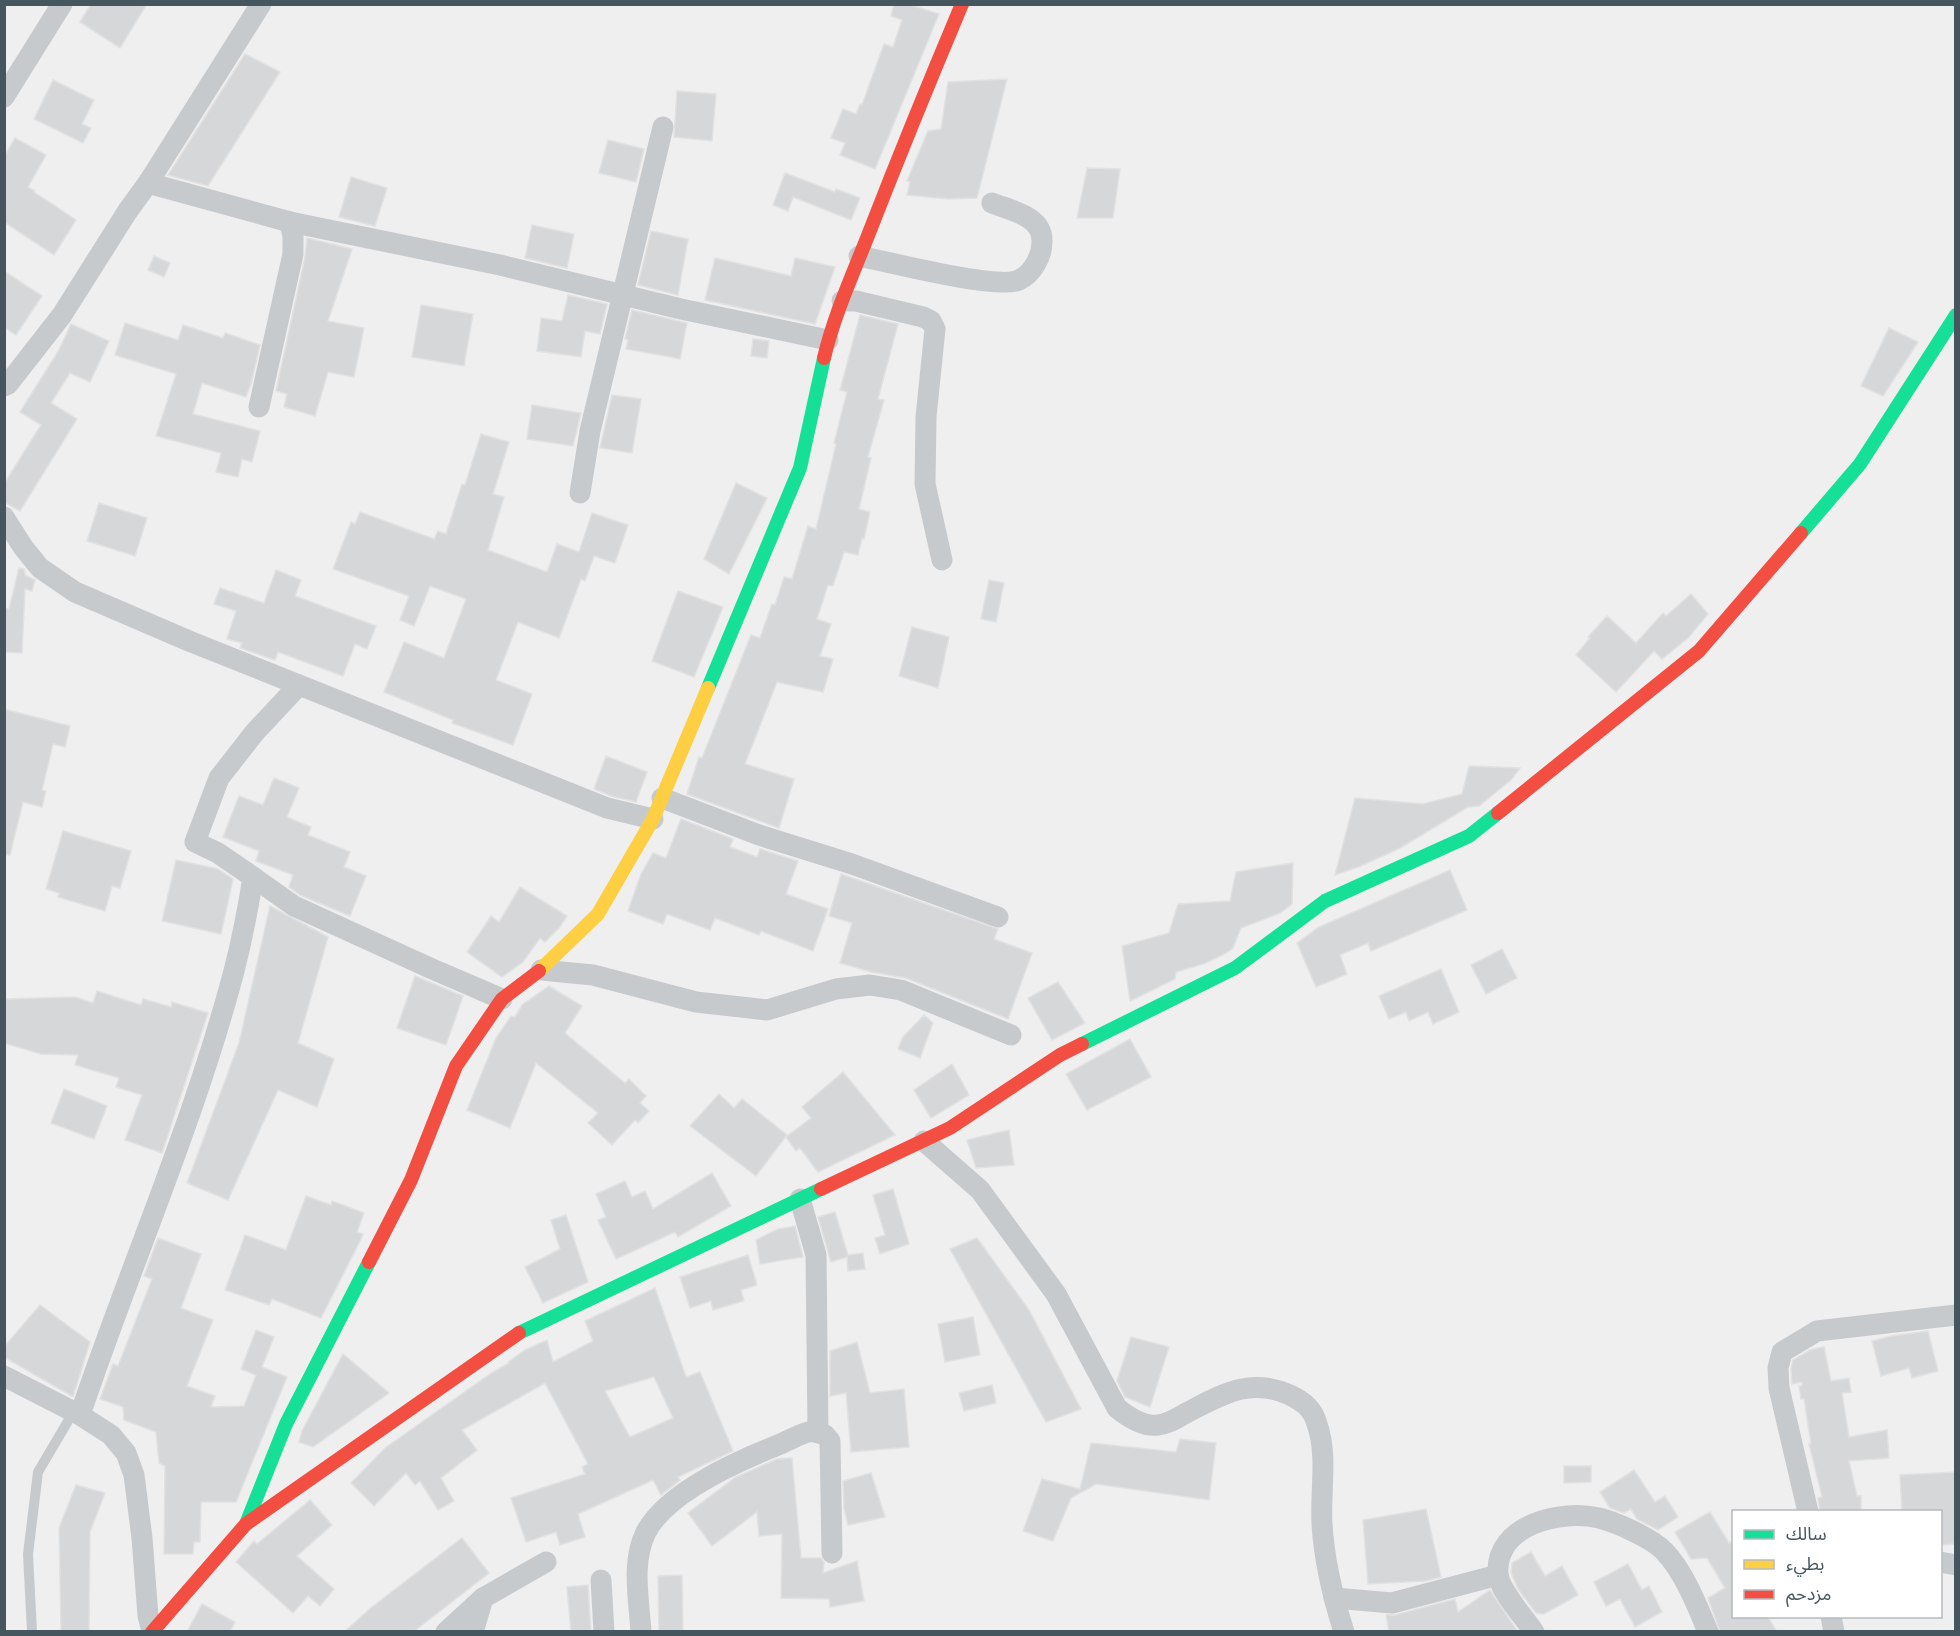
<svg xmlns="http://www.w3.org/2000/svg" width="1960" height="1636" font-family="Lato,'Noto Sans Arabic',sans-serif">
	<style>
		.building { fill: #d6d7d8; stroke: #e1e1e2; stroke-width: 1.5; fill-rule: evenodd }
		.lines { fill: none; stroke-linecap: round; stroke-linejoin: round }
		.lane { stroke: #c7cacc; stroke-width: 10 }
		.street { stroke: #c7cacc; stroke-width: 21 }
		.fast { stroke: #16e098; stroke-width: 14 }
		.slow { stroke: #ffcf43; stroke-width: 14 }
		.jam { stroke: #f24e42; stroke-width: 14 }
	</style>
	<rect width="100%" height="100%" fill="#f0efef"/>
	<g class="building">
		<path d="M 91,4 L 147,4 L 120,48 L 80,22 Z"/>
		<path d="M 894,4 L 908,4 L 939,14 L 875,169 L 840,155 L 845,143 L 831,138 L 843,109 L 856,114 L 860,104 L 862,105 L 884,44 L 893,47 L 902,20 L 891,16 Z"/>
		<path d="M 245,54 L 280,72 L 208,186 L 168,175 Z"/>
		<path d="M 1007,79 L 977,198 L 948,199 L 907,195 L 910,182 L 907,181 L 928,131 L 941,129 L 948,82 Z"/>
		<path d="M 53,80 L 94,100 L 82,124 L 91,128 L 83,143 L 34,119 Z"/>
		<path d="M 677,91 L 716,94 L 712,141 L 674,137 Z"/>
		<path d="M 15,138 L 46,155 L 28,187 L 35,191 L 34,192 L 76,220 L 54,255 L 4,222 L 4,157 Z"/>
		<path d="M 608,140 L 644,149 L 636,182 L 599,173 Z"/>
		<path d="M 1087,168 L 1120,169 L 1113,218 L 1077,218 Z"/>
		<path d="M 785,173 L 835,192 L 836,189 L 860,198 L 851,220 L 793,197 L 788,211 L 773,205 Z"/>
		<path d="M 351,177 L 387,188 L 375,226 L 339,217 Z"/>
		<path d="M 532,225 L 574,234 L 567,268 L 525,258 Z"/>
		<path d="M 651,231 L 688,239 L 678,295 L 638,285 Z"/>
		<path d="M 307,238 L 352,249 L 328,321 L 364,328 L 354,377 L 328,372 L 315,416 L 284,407 L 287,394 L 276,391 L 305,257 Z"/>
		<path d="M 154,256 L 170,263 L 164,277 L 148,270 Z"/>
		<path d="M 715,258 L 791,276 L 795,258 L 835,267 L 815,324 L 705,300 Z"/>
		<path d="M 4,271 L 42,296 L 16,335 L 4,327 Z"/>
		<path d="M 568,295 L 607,304 L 600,334 L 585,331 L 581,357 L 537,351 L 541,318 L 562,321 Z"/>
		<path d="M 421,305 L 473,314 L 464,366 L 412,357 Z"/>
		<path d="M 632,310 L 687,323 L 680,359 L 626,349 L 628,340 L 625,339 Z"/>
		<path d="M 860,315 L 898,324 L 878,399 L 884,400 L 868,457 L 871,458 L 859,509 L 870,512 L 864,539 L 862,538 L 858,555 L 844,552 L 833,586 L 828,585 L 817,619 L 831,624 L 820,656 L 833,659 L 823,692 L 777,682 L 745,764 L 794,779 L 779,828 L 687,794 L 699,757 L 702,758 L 751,635 L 760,638 L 772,604 L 775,605 L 784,577 L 792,579 L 808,526 L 816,529 L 836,444 L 834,443 L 847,392 L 840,390 Z"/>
		<path d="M 125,323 L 178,340 L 183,325 L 223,338 L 225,333 L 260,345 L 251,384 L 246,397 L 202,383 L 193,414 L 260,431 L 252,462 L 242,459 L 238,477 L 216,472 L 221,453 L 156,436 L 176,374 L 115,355 Z"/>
		<path d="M 71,324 L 109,341 L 90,382 L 70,373 L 51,403 L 77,419 L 20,511 L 4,502 L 4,484 L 41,425 L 20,412 L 59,350 Z"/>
		<path d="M 1889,328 L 1918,342 L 1883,396 L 1861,386 Z"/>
		<path d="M 753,339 L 769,341 L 767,358 L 751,356 Z"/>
		<path d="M 612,395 L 641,399 L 632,453 L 600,448 Z"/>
		<path d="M 532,405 L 581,413 L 573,446 L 527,439 Z"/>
		<path d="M 481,434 L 509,442 L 493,494 L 504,497 L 488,550 L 547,572 L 557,544 L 579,552 L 592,513 L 628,525 L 615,563 L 594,556 L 585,581 L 581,579 L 559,638 L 518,622 L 496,680 L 532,694 L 513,745 L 452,723 L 453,720 L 384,692 L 404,642 L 444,658 L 466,599 L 430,586 L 414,626 L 400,620 L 409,596 L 333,569 L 351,522 L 355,524 L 360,512 L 434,539 L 438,531 L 446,534 L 462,484 L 465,485 Z"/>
		<path d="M 736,483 L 767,498 L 729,574 L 704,559 Z"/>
		<path d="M 99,503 L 147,518 L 135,556 L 87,541 Z"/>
		<path d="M 19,568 L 24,569 L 25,575 L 35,580 L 32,591 L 25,589 L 22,653 L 4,652 L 4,608 L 9,609 Z"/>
		<path d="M 276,570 L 301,580 L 295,596 L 376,626 L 367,649 L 355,644 L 343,676 L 278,652 L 275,660 L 249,651 L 240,648 L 242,643 L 227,639 L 236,611 L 214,604 L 220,588 L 264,603 Z"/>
		<path d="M 989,580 L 1004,583 L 996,622 L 981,619 Z"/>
		<path d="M 678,591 L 723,607 L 694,677 L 652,661 Z"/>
		<path d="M 1691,594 L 1708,614 L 1688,638 L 1662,659 L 1654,651 L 1616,692 L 1576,655 L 1590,638 L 1588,637 L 1607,616 L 1636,643 L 1663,613 L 1666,616 Z"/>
		<path d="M 912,627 L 949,637 L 938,688 L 899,676 Z"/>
		<path d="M 4,709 L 70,726 L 65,747 L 53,744 L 42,790 L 46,791 L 42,807 L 23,802 L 10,855 L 4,854 Z"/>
		<path d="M 606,756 L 647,772 L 636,802 L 611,796 L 594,789 Z"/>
		<path d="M 1469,766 L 1520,768 L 1512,779 L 1479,806 L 1468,807 L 1400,848 L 1361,866 L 1335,875 L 1355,798 L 1423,804 L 1462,794 Z"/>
		<path d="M 274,778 L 299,788 L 287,817 L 311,827 L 308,835 L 350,852 L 344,867 L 366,876 L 350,916 L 300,895 L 289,887 L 293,875 L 256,861 L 259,851 L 223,837 L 239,796 L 263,805 Z"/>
		<path d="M 681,819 L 733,839 L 730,847 L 757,857 L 760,849 L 798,861 L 786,894 L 828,909 L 813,951 L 761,931 L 759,935 L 715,918 L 710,930 L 667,914 L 663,924 L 628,911 L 641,874 L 653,853 L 666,858 Z"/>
		<path d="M 63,831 L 131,851 L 120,888 L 112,886 L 105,911 L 58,897 L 59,893 L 46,889 Z"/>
		<path d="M 176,860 L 218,869 L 233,879 L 221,934 L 162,921 Z"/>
		<path d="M 1293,863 L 1292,904 L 1280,913 L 1241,928 L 1233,948 L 1226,953 L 1206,963 L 1176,972 L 1175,979 L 1130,1001 L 1122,946 L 1169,933 L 1178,904 L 1230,901 L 1236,872 Z"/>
		<path d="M 1450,870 L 1467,910 L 1371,951 L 1368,943 L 1340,955 L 1347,974 L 1316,987 L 1297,943 L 1319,927 Z"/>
		<path d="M 841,874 L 998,929 L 994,939 L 1032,953 L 1008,1019 L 906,978 L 871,972 L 840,963 L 852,923 L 829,916 Z"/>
		<path d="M 520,887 L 567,916 L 559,928 L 545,942 L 540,938 L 523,962 L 502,977 L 467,952 L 491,916 L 499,922 Z"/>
		<path d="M 270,906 L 328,937 L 298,1043 L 334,1059 L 317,1107 L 278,1090 L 228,1200 L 187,1183 L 239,1043 Z"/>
		<path d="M 1502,949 L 1517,978 L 1486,994 L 1471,965 Z"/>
		<path d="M 1441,969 L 1459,1012 L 1433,1024 L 1428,1012 L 1409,1021 L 1406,1012 L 1389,1019 L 1379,996 Z"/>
		<path d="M 415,976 L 463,996 L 446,1045 L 397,1028 Z"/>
		<path d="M 1058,982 L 1085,1023 L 1052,1040 L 1028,998 Z"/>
		<path d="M 549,986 L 582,1006 L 565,1033 L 625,1083 L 629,1079 L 646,1096 L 640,1103 L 649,1111 L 638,1123 L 635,1120 L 612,1145 L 588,1123 L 598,1113 L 536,1063 L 510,1128 L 467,1110 L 496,1038 L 511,1016 L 515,1017 L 522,1005 Z"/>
		<path d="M 97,991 L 141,1005 L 143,999 L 171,1007 L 172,1002 L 208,1013 L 162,1153 L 125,1140 L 142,1095 L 116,1087 L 119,1078 L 75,1065 L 78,1055 L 41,1054 L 4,1043 L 4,999 L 75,997 L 93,1003 Z"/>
		<path d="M 924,1015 L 933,1023 L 920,1058 L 898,1049 L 903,1037 Z"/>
		<path d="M 1130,1039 L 1151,1077 L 1087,1110 L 1066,1074 Z"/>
		<path d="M 952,1064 L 969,1095 L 931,1118 L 914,1090 Z"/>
		<path d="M 843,1072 L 895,1135 L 818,1172 L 800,1148 L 796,1151 L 786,1137 L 811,1118 L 802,1107 Z"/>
		<path d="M 64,1089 L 107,1106 L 94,1139 L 51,1123 Z"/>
		<path d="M 719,1094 L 734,1108 L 742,1099 L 787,1135 L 756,1176 L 690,1126 Z"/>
		<path d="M 1009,1130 L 1014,1165 L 976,1168 L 967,1140 Z"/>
		<path d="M 712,1173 L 731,1206 L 678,1237 L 675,1232 L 616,1259 L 598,1220 L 606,1217 L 596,1194 L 625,1181 L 632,1197 L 645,1191 L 653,1209 Z"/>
		<path d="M 893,1189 L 909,1244 L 880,1254 L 875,1238 L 885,1235 L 873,1195 Z"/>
		<path d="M 306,1196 L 331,1205 L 332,1201 L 364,1213 L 357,1232 L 363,1234 L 362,1237 L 321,1318 L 272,1299 L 269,1305 L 225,1290 L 245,1235 L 286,1250 Z"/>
		<path d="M 835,1212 L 848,1255 L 863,1253 L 865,1269 L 848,1271 L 847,1257 L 831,1262 L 818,1217 Z"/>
		<path d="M 566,1215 L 588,1282 L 543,1303 L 525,1267 L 560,1249 L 551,1220 Z"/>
		<path d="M 795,1226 L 803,1257 L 760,1264 L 756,1240 L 778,1229 Z"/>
		<path d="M 158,1238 L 201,1254 L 181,1308 L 213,1320 L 187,1386 L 215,1396 L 211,1407 L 244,1406 L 256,1375 L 241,1369 L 256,1330 L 274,1337 L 262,1367 L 287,1377 L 236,1502 L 201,1502 L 200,1542 L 194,1542 L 193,1554 L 164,1554 L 165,1466 L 159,1463 L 156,1432 L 124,1420 L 123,1407 L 100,1399 L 113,1364 L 118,1366 L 152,1279 L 144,1276 Z"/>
		<path d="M 977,1238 L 1029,1310 L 1081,1409 L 1046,1422 L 950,1249 Z"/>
		<path d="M 748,1255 L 757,1285 L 741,1290 L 744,1301 L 713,1310 L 711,1301 L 690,1308 L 680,1277 Z"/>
		<path d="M 655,1288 L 686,1377 L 700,1372 L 733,1451 L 678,1477 L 680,1480 L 661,1495 L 653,1480 L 578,1514 L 585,1537 L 560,1545 L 556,1532 L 526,1542 L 511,1498 L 585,1474 L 582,1467 L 588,1464 L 545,1383 L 462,1430 L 477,1450 L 441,1478 L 454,1501 L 438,1510 L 420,1481 L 415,1485 L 406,1473 L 374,1506 L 351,1483 L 385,1448 L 493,1372 L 509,1363 L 508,1362 L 525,1350 L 547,1340 L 553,1362 L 593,1341 L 585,1321 ZM 654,1377 L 673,1418 L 630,1437 L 605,1391 Z"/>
		<path d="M 40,1305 L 90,1342 L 73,1397 L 4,1357 L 4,1347 Z"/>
		<path d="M 973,1317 L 980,1355 L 945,1362 L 938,1324 Z"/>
		<path d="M 1928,1331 L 1938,1371 L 1912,1378 L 1909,1368 L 1881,1376 L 1872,1341 L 1891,1336 Z"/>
		<path d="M 1131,1337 L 1169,1347 L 1150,1407 L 1125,1397 L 1117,1381 Z"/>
		<path d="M 857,1342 L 870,1393 L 904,1389 L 909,1447 L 851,1452 L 846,1393 L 830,1396 L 830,1351 Z"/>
		<path d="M 1824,1347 L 1831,1381 L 1849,1378 L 1851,1392 L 1842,1393 L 1849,1437 L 1887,1430 L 1889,1458 L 1849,1461 L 1857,1496 L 1861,1496 L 1861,1512 L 1820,1512 L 1818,1498 L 1822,1497 L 1809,1444 L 1811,1444 L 1804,1399 L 1801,1399 L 1799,1386 L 1802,1386 L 1802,1382 L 1792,1384 L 1791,1369 L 1793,1360 L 1810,1350 Z"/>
		<path d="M 343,1354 L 389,1393 L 313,1447 L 299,1442 L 302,1431 Z"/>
		<path d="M 992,1385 L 996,1403 L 964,1411 L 959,1393 Z"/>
		<path d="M 1180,1439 L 1216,1443 L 1209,1500 L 1096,1484 L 1071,1498 L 1053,1541 L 1023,1531 L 1042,1479 L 1080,1489 L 1091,1443 L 1176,1452 Z"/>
		<path d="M 792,1458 L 801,1558 L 821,1558 L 824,1562 L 823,1573 L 857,1561 L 864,1601 L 830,1607 L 829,1599 L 781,1598 L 782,1534 L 759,1536 L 757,1512 L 712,1546 L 688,1513 L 736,1477 L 777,1459 Z"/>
		<path d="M 1564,1466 L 1591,1466 L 1591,1482 L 1564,1483 Z"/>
		<path d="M 1634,1470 L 1655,1502 L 1665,1496 L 1678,1517 L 1658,1530 L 1637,1519 L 1631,1509 L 1624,1513 L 1610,1508 L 1600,1492 Z"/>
		<path d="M 1956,1472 L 1956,1544 L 1941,1545 L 1941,1512 L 1902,1512 L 1900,1475 Z"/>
		<path d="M 871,1473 L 885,1517 L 848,1525 L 844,1509 L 843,1481 Z"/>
		<path d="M 76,1485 L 105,1493 L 90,1532 L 89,1632 L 61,1632 L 59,1528 Z"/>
		<path d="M 310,1500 L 332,1525 L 297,1556 L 334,1589 L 320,1606 L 308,1596 L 293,1613 L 236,1562 L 254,1541 L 257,1544 Z"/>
		<path d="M 1426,1509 L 1441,1577 L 1425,1581 L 1368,1584 L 1363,1520 Z"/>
		<path d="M 1710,1512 L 1729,1543 L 1734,1540 L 1734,1617 L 1768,1617 L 1777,1632 L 1720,1632 L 1708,1598 L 1725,1588 L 1707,1558 L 1691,1559 L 1675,1532 Z"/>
		<path d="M 462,1538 L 489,1573 L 413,1632 L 344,1632 L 372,1607 Z"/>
		<path d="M 1531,1552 L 1545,1576 L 1562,1566 L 1578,1595 L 1544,1614 L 1536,1613 L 1518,1589 L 1511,1573 L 1512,1563 Z"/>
		<path d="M 1628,1564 L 1642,1590 L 1649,1586 L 1662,1612 L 1635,1627 L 1620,1599 L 1606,1606 L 1594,1582 Z"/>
		<path d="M 682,1575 L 683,1632 L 659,1632 L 658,1576 Z"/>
		<path d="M 588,1585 L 591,1632 L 571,1632 L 567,1587 Z"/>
		<path d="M 1490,1590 L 1518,1632 L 1389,1632 L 1386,1615 L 1395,1615 L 1455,1599 L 1458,1612 Z"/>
		<path d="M 202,1604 L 235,1622 L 230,1632 L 187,1632 Z"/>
	</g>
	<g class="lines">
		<path class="lane" d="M 32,1632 L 28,1554 L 38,1472 L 74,1411"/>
		<g class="street">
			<path d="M 4,97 L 62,4"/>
			<path d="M 148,183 L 261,4"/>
			<path d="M 859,256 C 888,262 998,290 1019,280 C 1032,274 1042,257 1042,242 C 1043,216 1012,211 992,203"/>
			<path d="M 842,301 L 856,301 L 923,317 L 931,321 L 935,329 L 926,417 L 925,484 L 942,560"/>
			<path d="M 4,386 L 8,384 L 62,315 L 127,212 L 148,183 L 290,222 L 500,265 L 681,309 L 828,340"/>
			<path d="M 259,407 L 293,254 L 293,237 L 290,222"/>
			<path d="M 580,493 L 590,431 L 663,127"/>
			<path d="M 4,517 L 23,547 L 40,568 L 75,592 L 189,641 L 607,808 L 653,819"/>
			<path d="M 662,798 L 759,835 L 852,864 L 998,917"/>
			<path d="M 253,877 L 294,906 L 430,968 L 502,999"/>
			<path d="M 541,970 L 593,975 L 696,1002 L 767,1010 L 836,989 L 870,985 L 901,990 L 1011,1035"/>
			<path d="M 924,1141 L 980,1190 L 1056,1294 L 1117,1408 C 1128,1417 1143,1427 1158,1425 C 1169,1424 1179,1417 1188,1412 C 1223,1394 1251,1377 1290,1395 C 1304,1402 1313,1409 1317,1424 C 1328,1455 1320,1492 1322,1524 C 1324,1560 1333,1597 1344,1632"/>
			<path d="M 800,1199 L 816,1255 L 818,1432"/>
			<path d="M 4,1376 L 80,1415 L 111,1435 L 126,1453 L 134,1475 L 142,1538 L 148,1616 L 152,1631"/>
			<path d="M 80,1415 C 130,1266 194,1123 234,971 C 242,940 248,909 253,877 L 218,853 L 195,842 L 219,778 L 255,732 L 299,685"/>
			<path d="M 1808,1512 L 1779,1388 L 1778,1368 L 1782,1352 L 1817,1331 L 1956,1315"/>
			<path d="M 1940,1562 L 1956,1565"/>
			<path d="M 601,1580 L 604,1632"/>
			<path d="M 1334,1598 L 1392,1603 L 1498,1575"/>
			<path d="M 1831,1616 L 1834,1632"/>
			<path d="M 446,1632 L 483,1598 L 546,1562"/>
			<path d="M 473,1632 L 483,1598"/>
			<path d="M 641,1632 C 639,1599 631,1562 646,1532 C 667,1492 738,1461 778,1445 C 788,1441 798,1435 808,1432 C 813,1431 820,1433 825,1435 L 830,1441 L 832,1553"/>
			<path d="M 1534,1632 C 1524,1617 1499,1590 1498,1574 C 1495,1524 1562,1509 1599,1518 C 1616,1522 1653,1539 1664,1551 C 1683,1570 1698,1607 1708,1632"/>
		</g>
		<g class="fast">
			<path d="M 1801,533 L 1860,464 L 1956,315"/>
			<path d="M 708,688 L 800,468 L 824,358"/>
			<path d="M 1082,1044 L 1235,968 L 1325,901 L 1469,836 L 1498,813"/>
			<path d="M 519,1333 L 821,1189"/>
			<path d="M 246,1524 L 286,1424 L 369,1262"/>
		</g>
		<path class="slow" d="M 539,971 L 598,914 L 653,819 L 708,688"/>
		<g class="jam">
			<path d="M 824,358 C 834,315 853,274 869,233 C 899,156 930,80 962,4"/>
			<path d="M 1498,813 L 1699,651 L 1801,533"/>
			<path d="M 821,1189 L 950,1128 L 1060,1055 L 1082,1044"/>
			<path d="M 369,1262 L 411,1180 L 456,1066 L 502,999 L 539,971"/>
			<path d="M 152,1632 L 246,1524 L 519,1333"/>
		</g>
	</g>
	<rect width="1960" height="1636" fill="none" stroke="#45565e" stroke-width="12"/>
	<rect x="1732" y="1510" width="210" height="108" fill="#ffffff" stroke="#b5bbbf" stroke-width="1.5"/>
	<rect x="1744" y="1530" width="30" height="9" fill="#16e098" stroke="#b5bbbf" stroke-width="1.5"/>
	<text x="1786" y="1540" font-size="18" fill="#45565e">سالك</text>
	<rect x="1744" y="1560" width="30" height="9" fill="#ffcf43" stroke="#b5bbbf" stroke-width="1.5"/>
	<text x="1786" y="1570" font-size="18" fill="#45565e">بطيء</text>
	<rect x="1744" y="1590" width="30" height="9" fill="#f24e42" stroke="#b5bbbf" stroke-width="1.5"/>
	<text x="1786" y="1600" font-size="18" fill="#45565e">مزدحم</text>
</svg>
